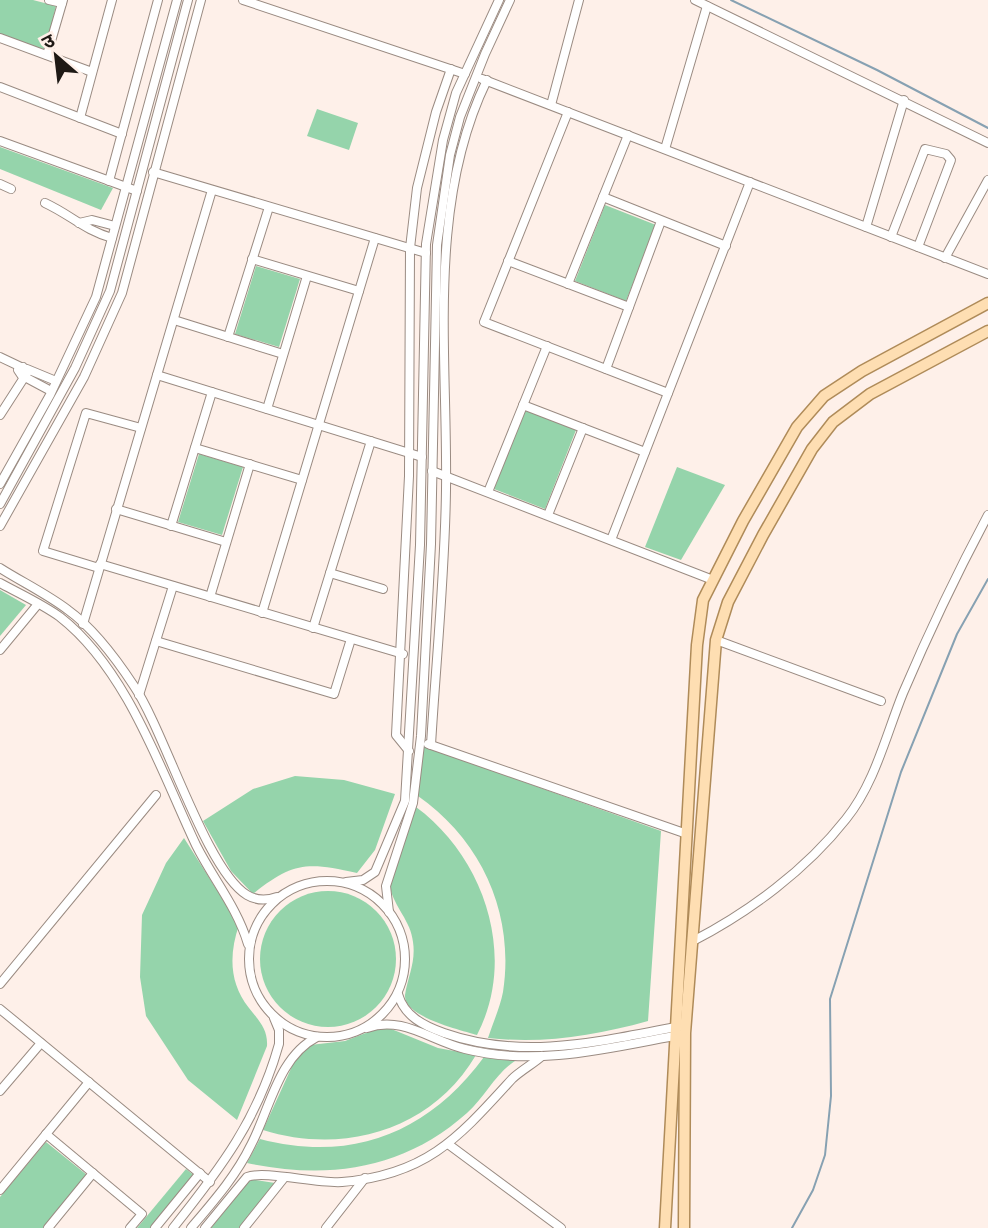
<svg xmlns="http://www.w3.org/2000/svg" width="988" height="1228" font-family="'DejaVu Sans','Noto Sans Devanagari',sans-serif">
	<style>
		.green { fill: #95d4ab }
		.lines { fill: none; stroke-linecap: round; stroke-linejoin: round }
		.stream { stroke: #87a1b2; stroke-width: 2 }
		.minor-casing { stroke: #9a8b82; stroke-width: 10 }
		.major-casing { stroke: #af8b59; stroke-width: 13 }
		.minor { stroke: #fff; stroke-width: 8 }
		.major { stroke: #fedeb2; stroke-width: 10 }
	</style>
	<rect width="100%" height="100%" fill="#fef0e9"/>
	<g class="green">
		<path d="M 0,0 L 33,0 L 56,6 L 45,51 L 0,35 Z"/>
		<path d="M 317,109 L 358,123 L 349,150 L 307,136 Z"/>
		<path d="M 0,147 L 113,188 L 101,210 L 0,169 Z"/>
		<path d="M 605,205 L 656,225 L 626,301 L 575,281 Z"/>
		<path d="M 256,266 L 300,279 L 279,347 L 235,334 Z"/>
		<path d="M 525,410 L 576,430 L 545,509 L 494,489 Z"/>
		<path d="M 199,454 L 243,467 L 222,535 L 178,522 Z"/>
		<path d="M 677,467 L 725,485 L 681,560 L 645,547 Z"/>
		<path d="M 0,590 L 26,605 L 0,636 Z"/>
		<path d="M 423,746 L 661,831 L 648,1021 C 594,1036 543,1044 488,1038 C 493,1023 500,1007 503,992 C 515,914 482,841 418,796 Z"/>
		<path d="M 295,776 L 344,780 L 395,794 L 375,850 L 357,873 C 307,862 293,862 253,894 L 231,871 L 203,821 L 253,789 Z"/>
		<path d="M 416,807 C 484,857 518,956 477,1035 C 461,1030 403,1017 405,995 C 408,976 416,962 413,942 C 411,921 394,907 390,887 Z"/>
		<path d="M 184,838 L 239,925 C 229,954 229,983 249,1008 C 259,1021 268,1029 267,1046 L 237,1120 L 188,1080 L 146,1016 L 140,977 L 142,915 L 166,863 Z"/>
		<circle cx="328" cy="959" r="68"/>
		<path d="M 384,1026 L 438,1048 L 476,1055 C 431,1131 343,1155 263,1130 L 294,1062 L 310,1045 L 345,1041 Z"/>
		<path d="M 484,1057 L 518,1059 C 496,1072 486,1096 467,1113 C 403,1170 328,1180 247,1163 L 260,1139 C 352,1163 428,1133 484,1057 Z"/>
		<path d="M 46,1142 L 87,1175 L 43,1228 L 0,1228 L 0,1197 Z"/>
		<path d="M 186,1169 L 195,1176 L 152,1228 L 137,1228 Z"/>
		<path d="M 250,1179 L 275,1183 L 239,1228 L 211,1228 Z"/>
	</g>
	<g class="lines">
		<g class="stream">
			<path d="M 731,0 L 877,70 L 988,128"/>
			<path d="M 792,1228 L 813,1190 L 825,1155 L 831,1096 L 830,999 L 901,772 L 957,634 L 988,579"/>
		</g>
		<g class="minor-casing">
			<g id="minor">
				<path d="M 49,0 L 62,3"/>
				<path d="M 243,0 L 465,74"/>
				<path d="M 695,0 L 988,143"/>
				<path d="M 0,38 L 92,72"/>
				<path d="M 47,55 L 63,0"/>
				<path d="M 482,79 L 988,274"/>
				<path d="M 0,87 L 122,134"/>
				<path d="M 551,105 L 579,0"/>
				<path d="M 568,112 L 484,322 L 668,393"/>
				<path d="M 80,118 L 112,0"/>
				<path d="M 0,141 L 137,191"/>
				<path d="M 665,149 L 707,6"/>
				<path d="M 153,172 L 426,253"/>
				<path d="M 109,181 L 158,0"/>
				<path d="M 0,184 L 11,189"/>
				<path d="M 603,197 L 726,246"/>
				<path d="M 45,203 C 71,215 84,230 112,238"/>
				<path d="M 79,223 L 92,220 L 115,226"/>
				<path d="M 866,227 L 904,100"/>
				<path d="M 891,237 L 925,149 L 946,154 L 951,160 L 918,247"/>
				<path d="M 945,258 L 988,180"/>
				<path d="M 252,259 L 359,291"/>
				<path d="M 508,261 L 629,307"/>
				<path d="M 568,284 L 628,135"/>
				<path d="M 174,320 L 283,354"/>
				<path d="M 228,337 L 269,207"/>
				<path d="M 0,357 L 21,367"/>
				<path d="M 27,369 L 56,381"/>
				<path d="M 606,369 L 661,221"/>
				<path d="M 157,375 L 422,457"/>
				<path d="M 23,376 L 51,391"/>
				<path d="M 523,405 L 645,452"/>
				<path d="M 267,409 L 307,276"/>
				<path d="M 0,415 L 27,373 L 23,367 L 18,370 L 22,376"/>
				<path d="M 195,448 L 302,480"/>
				<path d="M 432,471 L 713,580"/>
				<path d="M 0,484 L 50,395 L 96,297 L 177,0"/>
				<path d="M 488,492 L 547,346"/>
				<path d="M 0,504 L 75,368 L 110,291 L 188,0"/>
				<path d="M 116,509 L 226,542"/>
				<path d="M 548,515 L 583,428"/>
				<path d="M 0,526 L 84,377 L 122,293 L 201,0"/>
				<path d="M 171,526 L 212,392"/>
				<path d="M 611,540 L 750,182"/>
				<path d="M 100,564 L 403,654"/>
				<path d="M 0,568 C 22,582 47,594 68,610 C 93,628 117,660 134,686 C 165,732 206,870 247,895 C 257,901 266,901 277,897"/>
				<path d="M 99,568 L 43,551 L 86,413 L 141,428"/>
				<path d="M 330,573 L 383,589"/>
				<path d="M 0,583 C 20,594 42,604 60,617 C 127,669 161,771 196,845 C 213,879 237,907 248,944"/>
				<path d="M 210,597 L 250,464"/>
				<path d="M 262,613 L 375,238"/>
				<path d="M 83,624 L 212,190"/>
				<path d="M 313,628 L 371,441"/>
				<path d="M 716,640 L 881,701"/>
				<path d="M 156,641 L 334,694 L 351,639"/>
				<path d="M 0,650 L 38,604"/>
				<path d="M 139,695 L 173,586"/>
				<path d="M 428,744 L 687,834"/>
				<path d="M 431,745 C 436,661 445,575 446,490 C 448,356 426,205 487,80"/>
				<path d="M 409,751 L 396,735 L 409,476 L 410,248 L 417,188 L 436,112 L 451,69"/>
				<circle cx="327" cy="959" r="78"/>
				<path d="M 346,882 L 363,880 L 375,872 L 405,801 L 420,545 L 426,244 L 443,140 L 456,93 L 499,0"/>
				<path d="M 389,912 L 386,886 L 413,803 L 421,736 L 431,544 L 437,245 L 450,155 L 460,117 L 485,54 L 510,0"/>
				<path d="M 693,941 C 749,912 806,870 846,819 C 875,783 886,735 903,693 C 929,632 957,573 988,515"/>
				<path d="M 0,984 L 156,795"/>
				<path d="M 398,994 C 404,1016 424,1026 444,1033 C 524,1061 601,1041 681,1026"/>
				<path d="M 0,1009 L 210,1182"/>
				<path d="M 367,1028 C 402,1015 431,1041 465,1049 C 536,1067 609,1048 679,1035"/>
				<path d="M 0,1091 L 41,1043"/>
				<path d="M 46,1134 L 142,1214 L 130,1228"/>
				<path d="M 448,1144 L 561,1228"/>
				<path d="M 0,1190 L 89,1082"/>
				<path d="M 48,1228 L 93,1173"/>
				<path d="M 155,1228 L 200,1173"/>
				<path d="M 173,1228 C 221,1168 258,1119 279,1044 L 279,1030 L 274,1018"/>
				<path d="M 191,1228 C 213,1202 236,1176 251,1145 C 270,1109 278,1057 317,1037"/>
				<path d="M 205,1228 L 247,1177 C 264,1170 317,1184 342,1182 C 427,1175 459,1137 512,1079 C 520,1071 533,1064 542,1056"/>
				<path d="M 244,1228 L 284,1178"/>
				<path d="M 326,1228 L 365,1178"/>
			</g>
		</g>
		<g class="major-casing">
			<g id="major">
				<path d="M 665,1228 L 697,645 L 703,600 L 743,521 L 797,427 L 824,396 L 862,371 L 988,303"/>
				<path d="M 684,1228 L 685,1033 L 716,640 L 728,602 L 763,535 L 812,449 L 833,422 L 870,394 L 988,331"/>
			</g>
		</g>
		<use href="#minor" class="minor"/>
		<use href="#major" class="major"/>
	</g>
	<g transform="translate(56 56) rotate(332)" stroke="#fef0e9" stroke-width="5" paint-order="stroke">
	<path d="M0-5L12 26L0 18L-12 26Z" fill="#1e1915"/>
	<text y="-10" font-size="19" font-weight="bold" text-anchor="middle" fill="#1e1915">उ</text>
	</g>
</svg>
